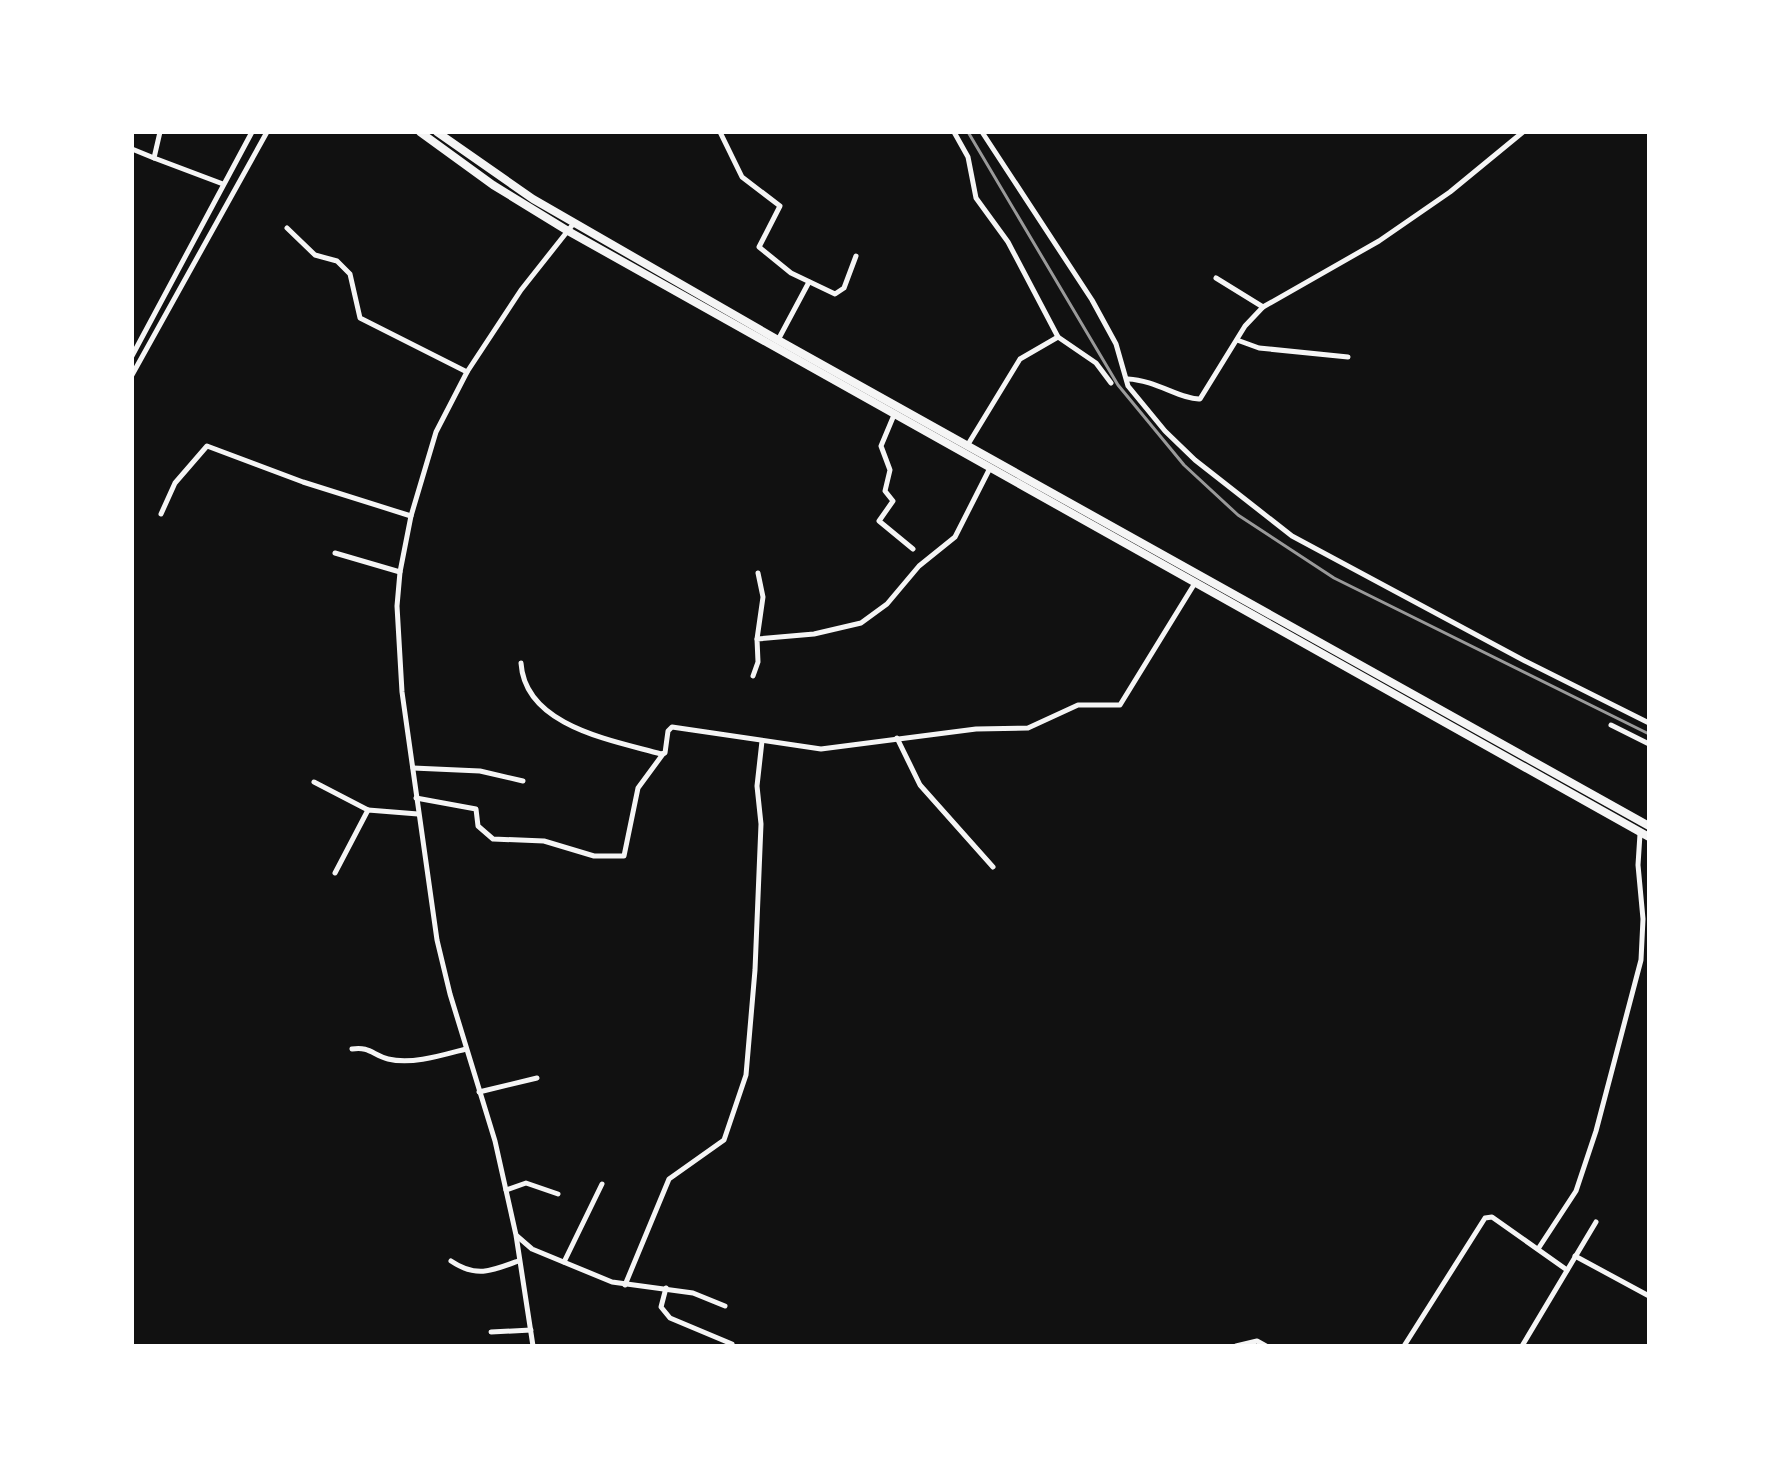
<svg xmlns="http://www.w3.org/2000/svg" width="1781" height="1478" font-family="'Asap Condensed',sans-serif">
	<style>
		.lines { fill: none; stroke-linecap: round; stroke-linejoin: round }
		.minor { stroke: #f5f5f5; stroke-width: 5 }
		.trunk { stroke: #f5f5f5; stroke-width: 8 }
		.rail { stroke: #9a9a9a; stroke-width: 3 }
	</style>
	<rect width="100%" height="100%" fill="#111"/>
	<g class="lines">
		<g class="minor">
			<path d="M 160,132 L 154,158 L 223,184"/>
			<path d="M 720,132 L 742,177 L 780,206 L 759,247 L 791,273 L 835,294 L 844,288 L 856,256"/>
			<path d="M 954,132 L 968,157 L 976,198 L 1008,242 L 1058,337 L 1096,363 L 1111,383"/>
			<path d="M 982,132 L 1092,300 L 1116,344 L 1128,386 L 1165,431 L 1195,460 L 1292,536 L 1525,661 L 1649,723"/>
			<path d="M 132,149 L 154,158"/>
			<path d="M 287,228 L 315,255 L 337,261 L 350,274 L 360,318 L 467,372"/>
			<path d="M 1216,278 L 1263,307"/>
			<path d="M 778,340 L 809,282"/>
			<path d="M 1237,340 L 1259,348 L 1348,357"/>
			<path d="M 132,356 L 252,132"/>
			<path d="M 132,375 L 267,132"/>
			<path d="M 1128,379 C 1155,380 1182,400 1200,399 L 1245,326 L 1263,307 L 1379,241 L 1450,192 L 1523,132"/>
			<path d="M 894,415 L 881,446 L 890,470 L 885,491 L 893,501 L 879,521 L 913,549"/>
			<path d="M 967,446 L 1020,359 L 1058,337"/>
			<path d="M 161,514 L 175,483 L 207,446 L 303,482 L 411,516"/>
			<path d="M 335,553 L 400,572"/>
			<path d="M 757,639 L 763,597 L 758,573"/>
			<path d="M 521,663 C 525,726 611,740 661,754 L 665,753 L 668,731 L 672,727 L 821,749 L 976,729 L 1028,728 L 1078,705 L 1120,705 L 1195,583"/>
			<path d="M 753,676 L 758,662 L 757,639 L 814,634 L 861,623 L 887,604 L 919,566 L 955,537 L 990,468"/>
			<path d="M 1611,725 L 1649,744"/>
			<path d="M 897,738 L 920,785 L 993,867"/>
			<path d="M 413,768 L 480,771 L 523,781"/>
			<path d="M 314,782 L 368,810"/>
			<path d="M 416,798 L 476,809 L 478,826 L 493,839 L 544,841 L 594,856 L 624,856 L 638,788 L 663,754"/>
			<path d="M 335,873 L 368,810 L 418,814"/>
			<path d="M 352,1049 C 369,1046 373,1055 388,1059 C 412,1065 443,1055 466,1049"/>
			<path d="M 479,1092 L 537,1078"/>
			<path d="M 506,1190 L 526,1183 L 558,1194"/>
			<path d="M 517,1236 L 532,1249 L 612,1282 L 693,1293 L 725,1306"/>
			<path d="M 1538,1249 L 1576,1191 L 1596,1131 L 1641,960 L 1643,919 L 1638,865 L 1640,834"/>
			<path d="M 1575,1256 L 1649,1296"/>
			<path d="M 451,1261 C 476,1278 492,1271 518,1261"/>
			<path d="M 564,1262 L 602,1184"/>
			<path d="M 625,1285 L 669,1179 L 724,1140 L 746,1075 L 755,970 L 761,824 L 757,786 L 762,741"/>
			<path d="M 666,1288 L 661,1307 L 670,1318 L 732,1344"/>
			<path d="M 491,1332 L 531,1330"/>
			<path d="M 533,1346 L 516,1235 L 495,1141 L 450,994 L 437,940 L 402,692 L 397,606 L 400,572 L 411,516 L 436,432 L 467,372 L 521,290 L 574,223"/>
			<path d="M 1236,1346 L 1257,1341 L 1266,1346"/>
			<path d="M 1404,1346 L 1485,1218 L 1492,1217 L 1567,1270"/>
			<path d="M 1522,1346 L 1596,1222"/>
		</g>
		<g class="trunk">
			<path d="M 420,132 L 493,185 L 568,231 L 1649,837"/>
			<path d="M 437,132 L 533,199 L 778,340 L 1649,826"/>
		</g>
		<path class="rail" d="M 968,132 L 1118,385 L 1184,465 L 1238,515 L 1334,578 L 1649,734"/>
	</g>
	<rect width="1781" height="1478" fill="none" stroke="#ffffff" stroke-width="268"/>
</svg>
